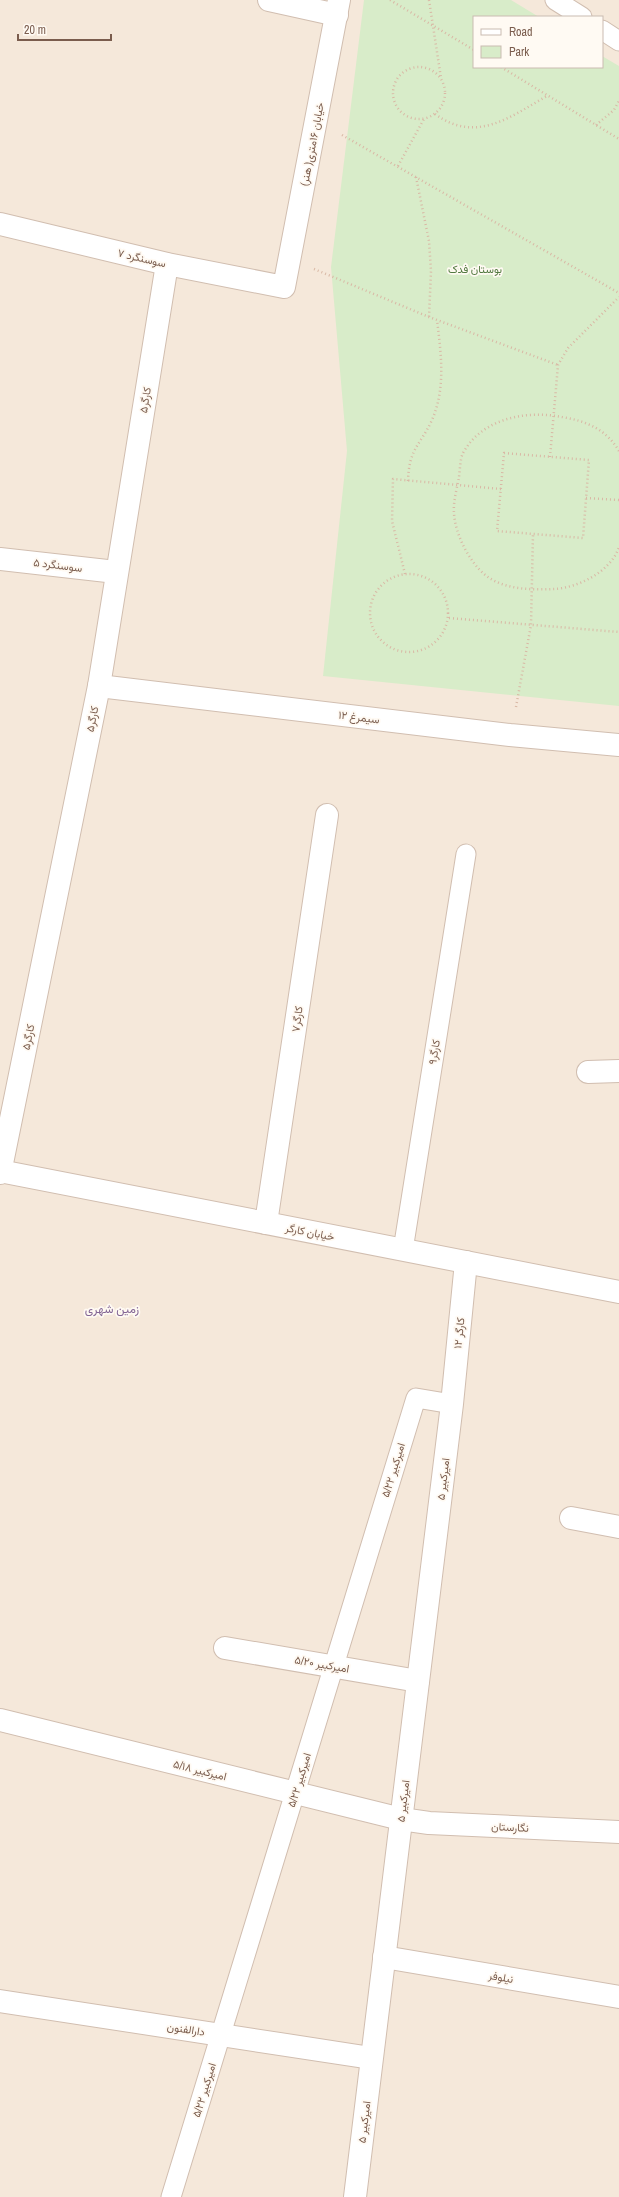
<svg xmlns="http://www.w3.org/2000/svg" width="619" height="2197" font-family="'Archivo Narrow',Vazirmatn,sans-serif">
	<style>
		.residential { fill: #f5e8da; fill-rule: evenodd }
		.green { fill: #d8ecc9 }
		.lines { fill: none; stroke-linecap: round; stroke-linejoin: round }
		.service-casing { stroke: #d1beb0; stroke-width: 21 }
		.minor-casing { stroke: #d1beb0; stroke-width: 24 }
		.tertiary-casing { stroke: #d1beb0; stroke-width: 24 }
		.path { stroke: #d9b8a5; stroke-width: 2.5; stroke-dasharray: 1 3; stroke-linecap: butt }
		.service { stroke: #fff; stroke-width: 19 }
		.minor { stroke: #fff; stroke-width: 22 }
		.tertiary { stroke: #fff; stroke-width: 22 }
		.labels { text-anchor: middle; stroke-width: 3.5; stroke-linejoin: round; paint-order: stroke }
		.street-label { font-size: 11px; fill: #7a5c4d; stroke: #fffaf3 }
		.park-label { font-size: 11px; fill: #537a41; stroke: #fffaf3 }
		.neighbourhood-label { font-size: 12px; fill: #846695; stroke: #fffaf3 }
	</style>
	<rect width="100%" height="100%" fill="#fdf6ec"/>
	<path class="residential" d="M 0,0 L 619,0 L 619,2197 L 0,2197 ZM 474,17 L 602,17 L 602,67 L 474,67 Z"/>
	<path class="green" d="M 364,0 L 511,0 L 539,17 L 474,17 L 474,67 L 602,67 L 602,56 L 619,66 L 619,706 L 323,676 L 347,451 L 331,267 Z"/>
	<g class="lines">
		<g class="service-casing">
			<g id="service">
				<path d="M 555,0 L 582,17"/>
				<path d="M 602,30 L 619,41"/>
				<path d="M 403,1250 L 466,854"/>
				<path d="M 171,2197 L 416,1398 L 452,1404"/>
			</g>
		</g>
		<g class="minor-casing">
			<g id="minor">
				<path d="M 269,0 L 337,15"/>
				<path d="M 0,224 L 167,264 L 284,287 L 339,0"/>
				<path d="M 0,559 L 116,572"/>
				<path d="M 99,686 L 510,735 L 619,745"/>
				<path d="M 588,1072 L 619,1071"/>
				<path d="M 0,1173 L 99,686 L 167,264"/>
				<path d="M 266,1223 L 327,815"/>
				<path d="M 571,1518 L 619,1527"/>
				<path d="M 225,1648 L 418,1681"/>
				<path d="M 0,1720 L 401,1819"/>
				<path d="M 384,1957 L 619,1997"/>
				<path d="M 0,2001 L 371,2058"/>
				<path d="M 355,2197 L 452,1404 L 466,1262"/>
			</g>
		</g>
		<g class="tertiary-casing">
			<g id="tertiary">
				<path d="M 0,1171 L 619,1292"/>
				<path d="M 401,1819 L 429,1823 L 619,1832"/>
			</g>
		</g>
		<g class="path">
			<path d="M 390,0 L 474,50"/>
			<path d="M 429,0 L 441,78"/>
			<path d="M 501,67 L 619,139"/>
			<circle cx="419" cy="93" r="26"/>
			<path d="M 435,114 C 476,144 510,117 547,96"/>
			<path d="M 596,125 L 614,110 L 619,101"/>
			<path d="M 342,135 L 619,293"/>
			<path d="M 398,166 L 424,119"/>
			<path d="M 416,177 L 429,241 L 431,271 L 429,317"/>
			<path d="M 314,269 L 429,317 L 558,365"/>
			<path d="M 619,451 C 606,429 586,421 562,417 C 527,410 482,418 463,453 C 460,459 460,470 459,477 C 457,488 453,502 454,513 C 455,534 469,561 484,574 C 503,590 531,590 554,589 C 577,588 611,572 619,547"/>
			<path d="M 504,453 L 589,460 L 583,538 L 497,531 Z"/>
			<path d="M 550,457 L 558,365 L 568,348 L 619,297"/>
			<path d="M 408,481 C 409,448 420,446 432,420 C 446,388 441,353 437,320"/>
			<path d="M 586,498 L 619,500"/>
			<path d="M 405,574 L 392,521 L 393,479 L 501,489"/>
			<circle cx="409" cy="613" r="39"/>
			<path d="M 449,618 L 619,632"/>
			<path d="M 516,707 L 531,625 L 533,534"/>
		</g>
		<use href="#service" class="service"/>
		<use href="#minor" class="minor"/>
		<use href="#tertiary" class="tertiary"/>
	</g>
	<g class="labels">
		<g class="street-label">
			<text transform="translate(312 144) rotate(-79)" y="4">خیابان ۱۶متری( هنر)</text>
			<text transform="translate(142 258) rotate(13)" y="4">سوسنگرد ۷</text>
			<text transform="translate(145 400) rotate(-81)" y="4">کارگر۵</text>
			<text transform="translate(58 565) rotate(7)" y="4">سوسنگرد ۵</text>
			<text transform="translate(359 717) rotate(7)" y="4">سیمرغ ۱۲</text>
			<text transform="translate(92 719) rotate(-79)" y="4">کارگر۵</text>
			<text transform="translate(297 1019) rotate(-82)" y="4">کارگر۷</text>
			<text transform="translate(28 1037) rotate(-79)" y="4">کارگر۵</text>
			<text transform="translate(434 1052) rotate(-81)" y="4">کارگر۹</text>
			<text transform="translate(310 1232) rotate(11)" y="4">خیابان کارگر</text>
			<text transform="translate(459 1333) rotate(-84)" y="4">کارگر ۱۲</text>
			<text transform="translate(393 1470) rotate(-73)" y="4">امیرکبیر ۵/۲۲</text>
			<text transform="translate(443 1479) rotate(-83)" y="4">امیرکبیر ۵</text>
			<text transform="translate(322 1664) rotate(10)" y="4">امیرکبیر ۵/۲۰</text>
			<text transform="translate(200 1770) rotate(14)" y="4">امیرکبیر ۵/۱۸</text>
			<text transform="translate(299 1780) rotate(-73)" y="4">امیرکبیر ۵/۲۲</text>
			<text transform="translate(403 1801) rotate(-83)" y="4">امیرکبیر ۵</text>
			<text transform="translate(510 1827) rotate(3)" y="4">نگارستان</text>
			<text transform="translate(501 1977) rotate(10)" y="4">نیلوفر</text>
			<text transform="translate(186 2029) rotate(9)" y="4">دارالفنون</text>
			<text transform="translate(204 2090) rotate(-73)" y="4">امیرکبیر ۵/۲۲</text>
			<text transform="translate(364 2122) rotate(-83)" y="4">امیرکبیر ۵</text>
		</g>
		<g class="park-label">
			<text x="475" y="273">بوستان فدک</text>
		</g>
		<g class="neighbourhood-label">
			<text x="112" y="1313">زمین شهری</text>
		</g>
	</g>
	<rect x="473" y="16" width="130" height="52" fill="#fffaf3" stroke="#cabbb1"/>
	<rect x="481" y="29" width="20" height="6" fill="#ffffff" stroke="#cabbb1"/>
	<text x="509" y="36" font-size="12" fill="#7a5c4d">Road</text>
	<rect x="481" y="46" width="20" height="12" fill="#d8ecc9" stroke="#cabbb1"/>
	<text x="509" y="56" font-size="12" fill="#7a5c4d">Park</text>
	<path d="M18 34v6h93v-6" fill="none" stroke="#7a5c4d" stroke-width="2"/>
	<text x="24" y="34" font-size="12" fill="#7a5c4d" stroke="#fffaf3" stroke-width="3" paint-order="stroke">20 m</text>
</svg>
